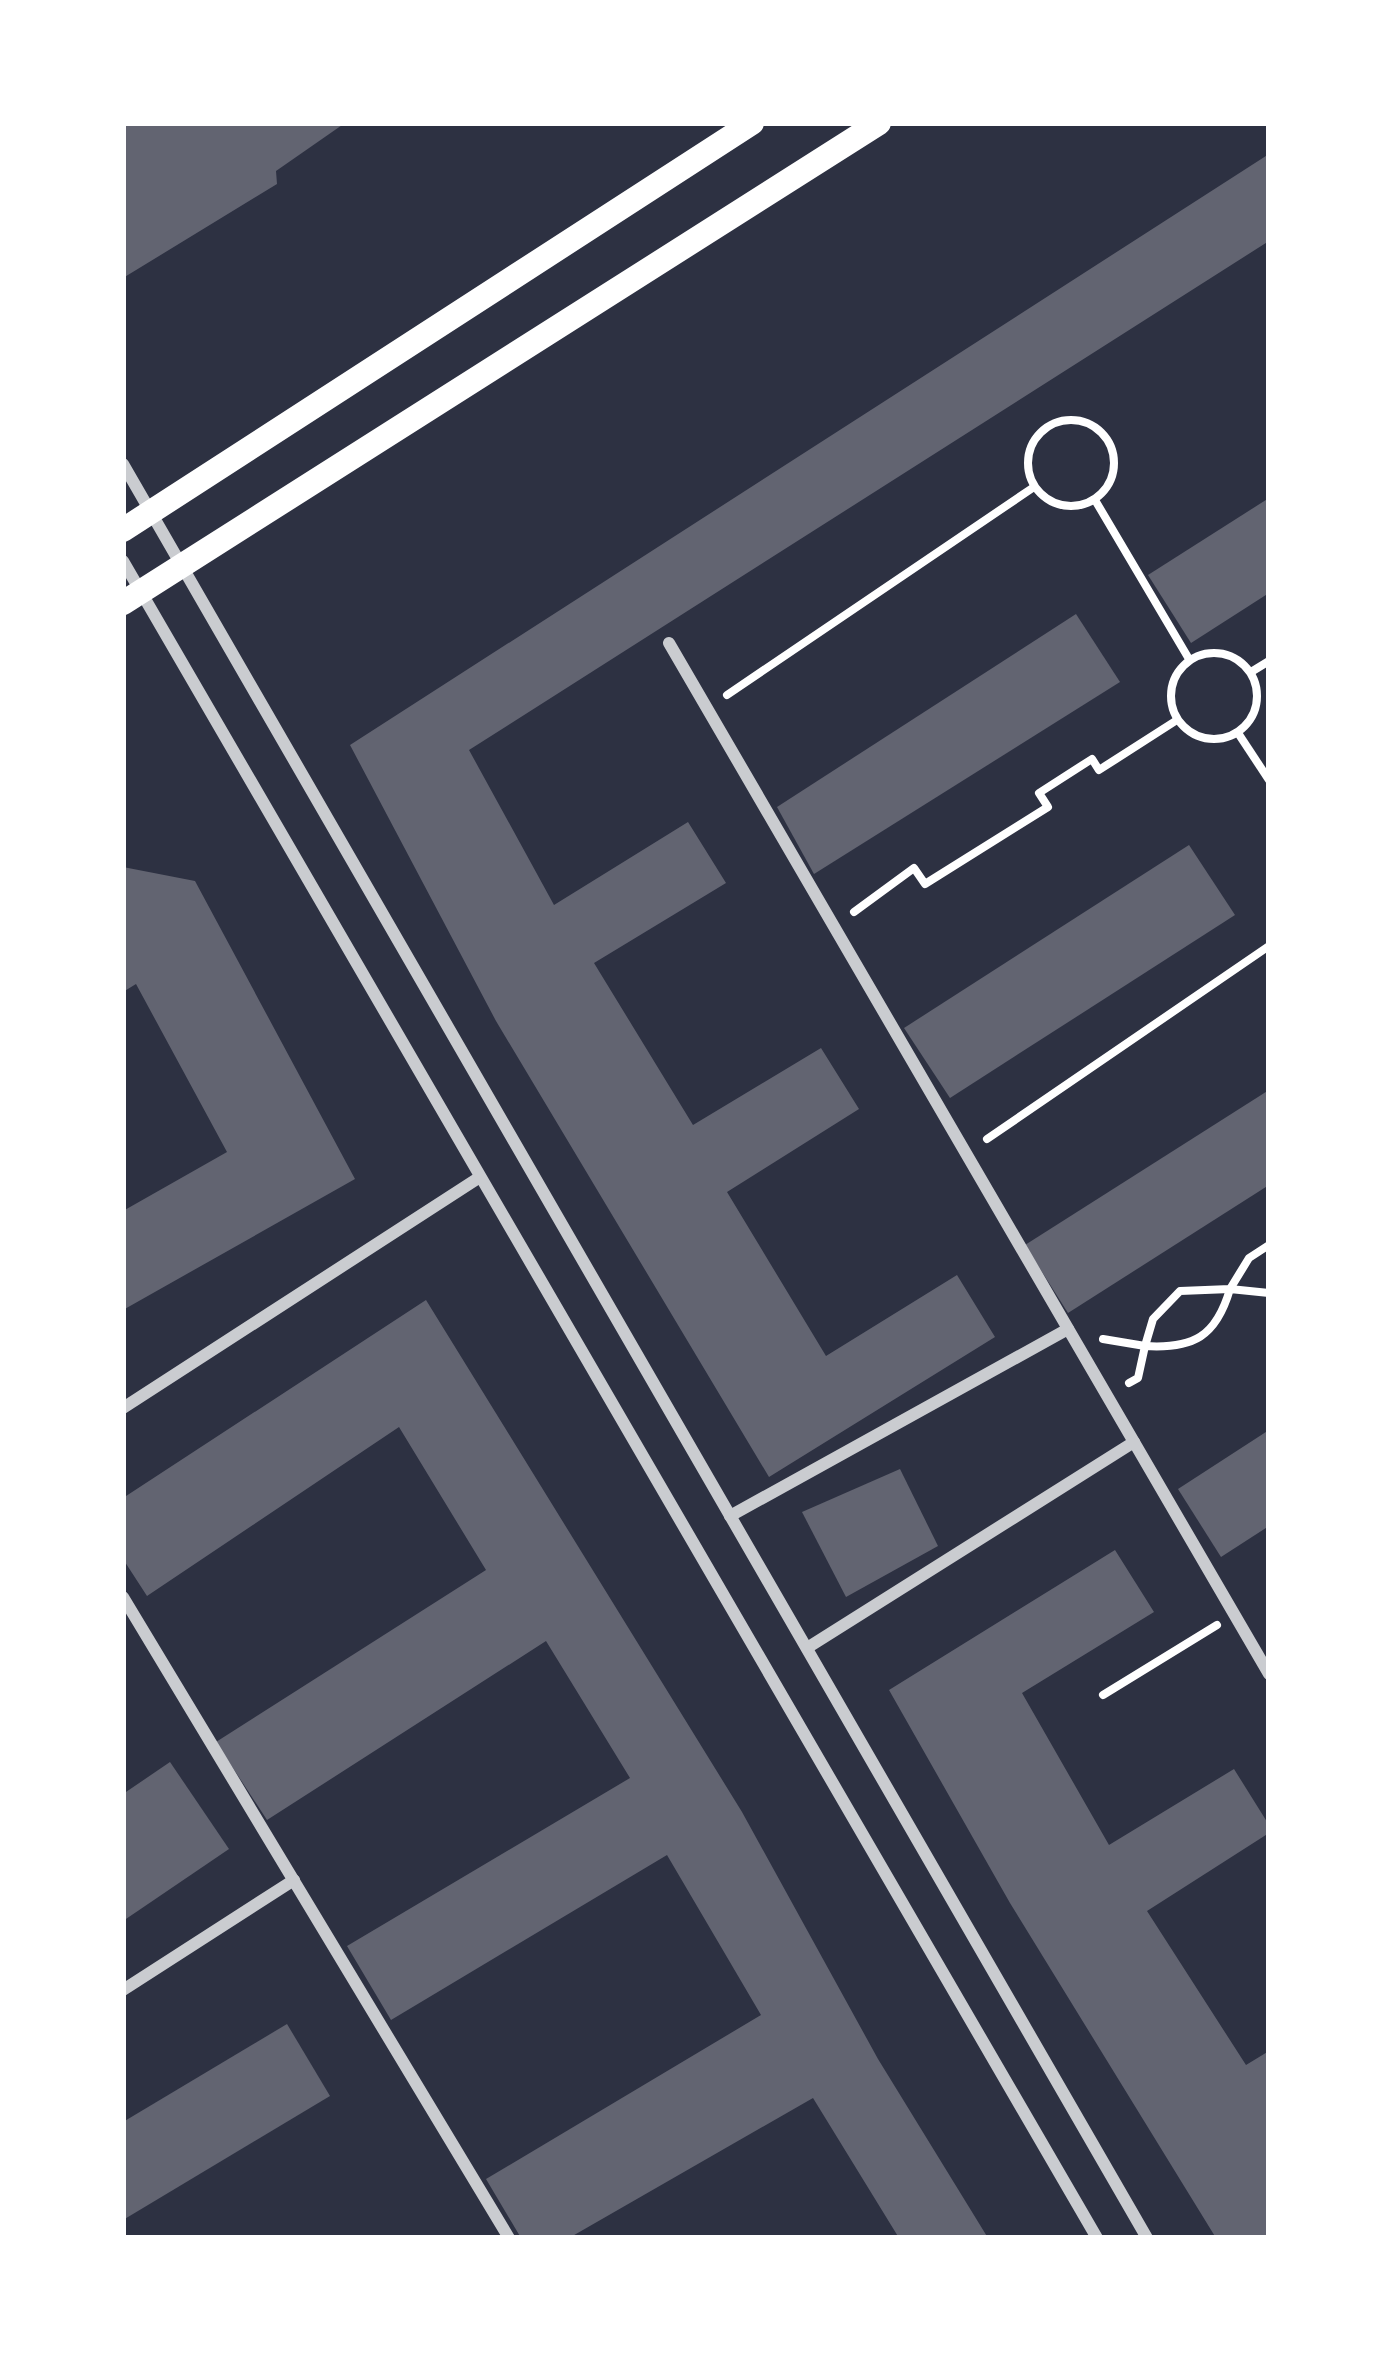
<svg xmlns="http://www.w3.org/2000/svg" width="1392" height="2361" font-family="'Times New Roman',serif">
	<style>
		.building { fill: #626471 }
		.lines { fill: none; stroke-linecap: round; stroke-linejoin: round }
		.path { stroke: #fff; stroke-width: 8 }
		.minor { stroke: #caccd0; stroke-width: 12 }
		.secondary { stroke: #fff; stroke-width: 24 }
	</style>
	<rect width="100%" height="100%" fill="#2d3142"/>
	<g class="building">
		<path d="M 123,123 L 345,123 L 276,171 L 277,184 L 123,278 Z"/>
		<path d="M 1269,154 L 1269,241 L 469,750 L 554,905 L 688,822 L 726,883 L 594,963 L 693,1125 L 821,1048 L 859,1109 L 727,1192 L 826,1356 L 957,1275 L 995,1337 L 769,1477 L 496,1021 L 350,745 Z"/>
		<path d="M 1269,498 L 1269,593 L 1191,643 L 1148,575 Z"/>
		<path d="M 1076,614 L 1120,682 L 814,874 L 777,807 Z"/>
		<path d="M 1189,845 L 1235,915 L 950,1098 L 904,1028 Z"/>
		<path d="M 123,867 L 195,881 L 355,1179 L 123,1310 L 123,1211 L 227,1152 L 136,984 L 123,992 Z"/>
		<path d="M 1269,1090 L 1269,1185 L 1068,1313 L 1025,1245 Z"/>
		<path d="M 426,1300 L 742,1812 L 878,2059 L 988,2238 L 899,2238 L 813,2098 L 569,2238 L 521,2238 L 486,2179 L 761,2015 L 667,1855 L 391,2020 L 347,1946 L 630,1778 L 546,1641 L 267,1820 L 216,1742 L 486,1570 L 399,1427 L 147,1596 L 123,1559 L 123,1498 Z"/>
		<path d="M 1269,1430 L 1269,1526 L 1221,1557 L 1178,1489 Z"/>
		<path d="M 900,1469 L 938,1546 L 846,1597 L 802,1512 Z"/>
		<path d="M 1115,1550 L 1154,1612 L 1022,1693 L 1109,1845 L 1234,1769 L 1269,1825 L 1269,1833 L 1147,1911 L 1246,2065 L 1269,2051 L 1269,2238 L 1216,2238 L 1010,1903 L 889,1690 Z"/>
		<path d="M 170,1762 L 229,1849 L 123,1921 L 123,1794 Z"/>
		<path d="M 287,2024 L 330,2096 L 123,2220 L 123,2122 Z"/>
	</g>
	<g class="lines">
		<g class="path">
			<circle cx="1071" cy="463" r="43"/>
			<path d="M 1095,500 L 1189,659"/>
			<circle cx="1214" cy="696" r="43"/>
			<path d="M 1251,672 L 1269,661"/>
			<path d="M 727,695 L 1034,487"/>
			<path d="M 1238,733 L 1269,780"/>
			<path d="M 854,912 L 914,868 L 925,884 L 1048,807 L 1039,793 L 1092,759 L 1099,770 L 1177,720"/>
			<path d="M 987,1139 L 1269,946"/>
			<path d="M 1103,1339 L 1145,1346 L 1153,1319 L 1180,1291 L 1230,1289 L 1249,1258 L 1269,1245"/>
			<path d="M 1129,1383 L 1138,1378 L 1145,1346 C 1193,1349 1216,1337 1230,1289 L 1269,1293"/>
			<path d="M 1103,1695 L 1217,1625"/>
		</g>
		<g class="minor">
			<path d="M 123,464 L 1147,2238"/>
			<path d="M 123,561 L 1097,2238"/>
			<path d="M 669,643 L 1269,1674"/>
			<path d="M 123,1408 L 480,1177"/>
			<path d="M 730,1516 L 1068,1329"/>
			<path d="M 123,1597 L 509,2238"/>
			<path d="M 807,1648 L 1134,1442"/>
			<path d="M 123,1990 L 294,1880"/>
		</g>
		<g class="secondary">
			<path d="M 123,530 L 752,123"/>
			<path d="M 123,603 L 879,123"/>
		</g>
	</g>
	<rect width="1392" height="2361" fill="none" stroke="#ffffff" stroke-width="252"/>
</svg>
